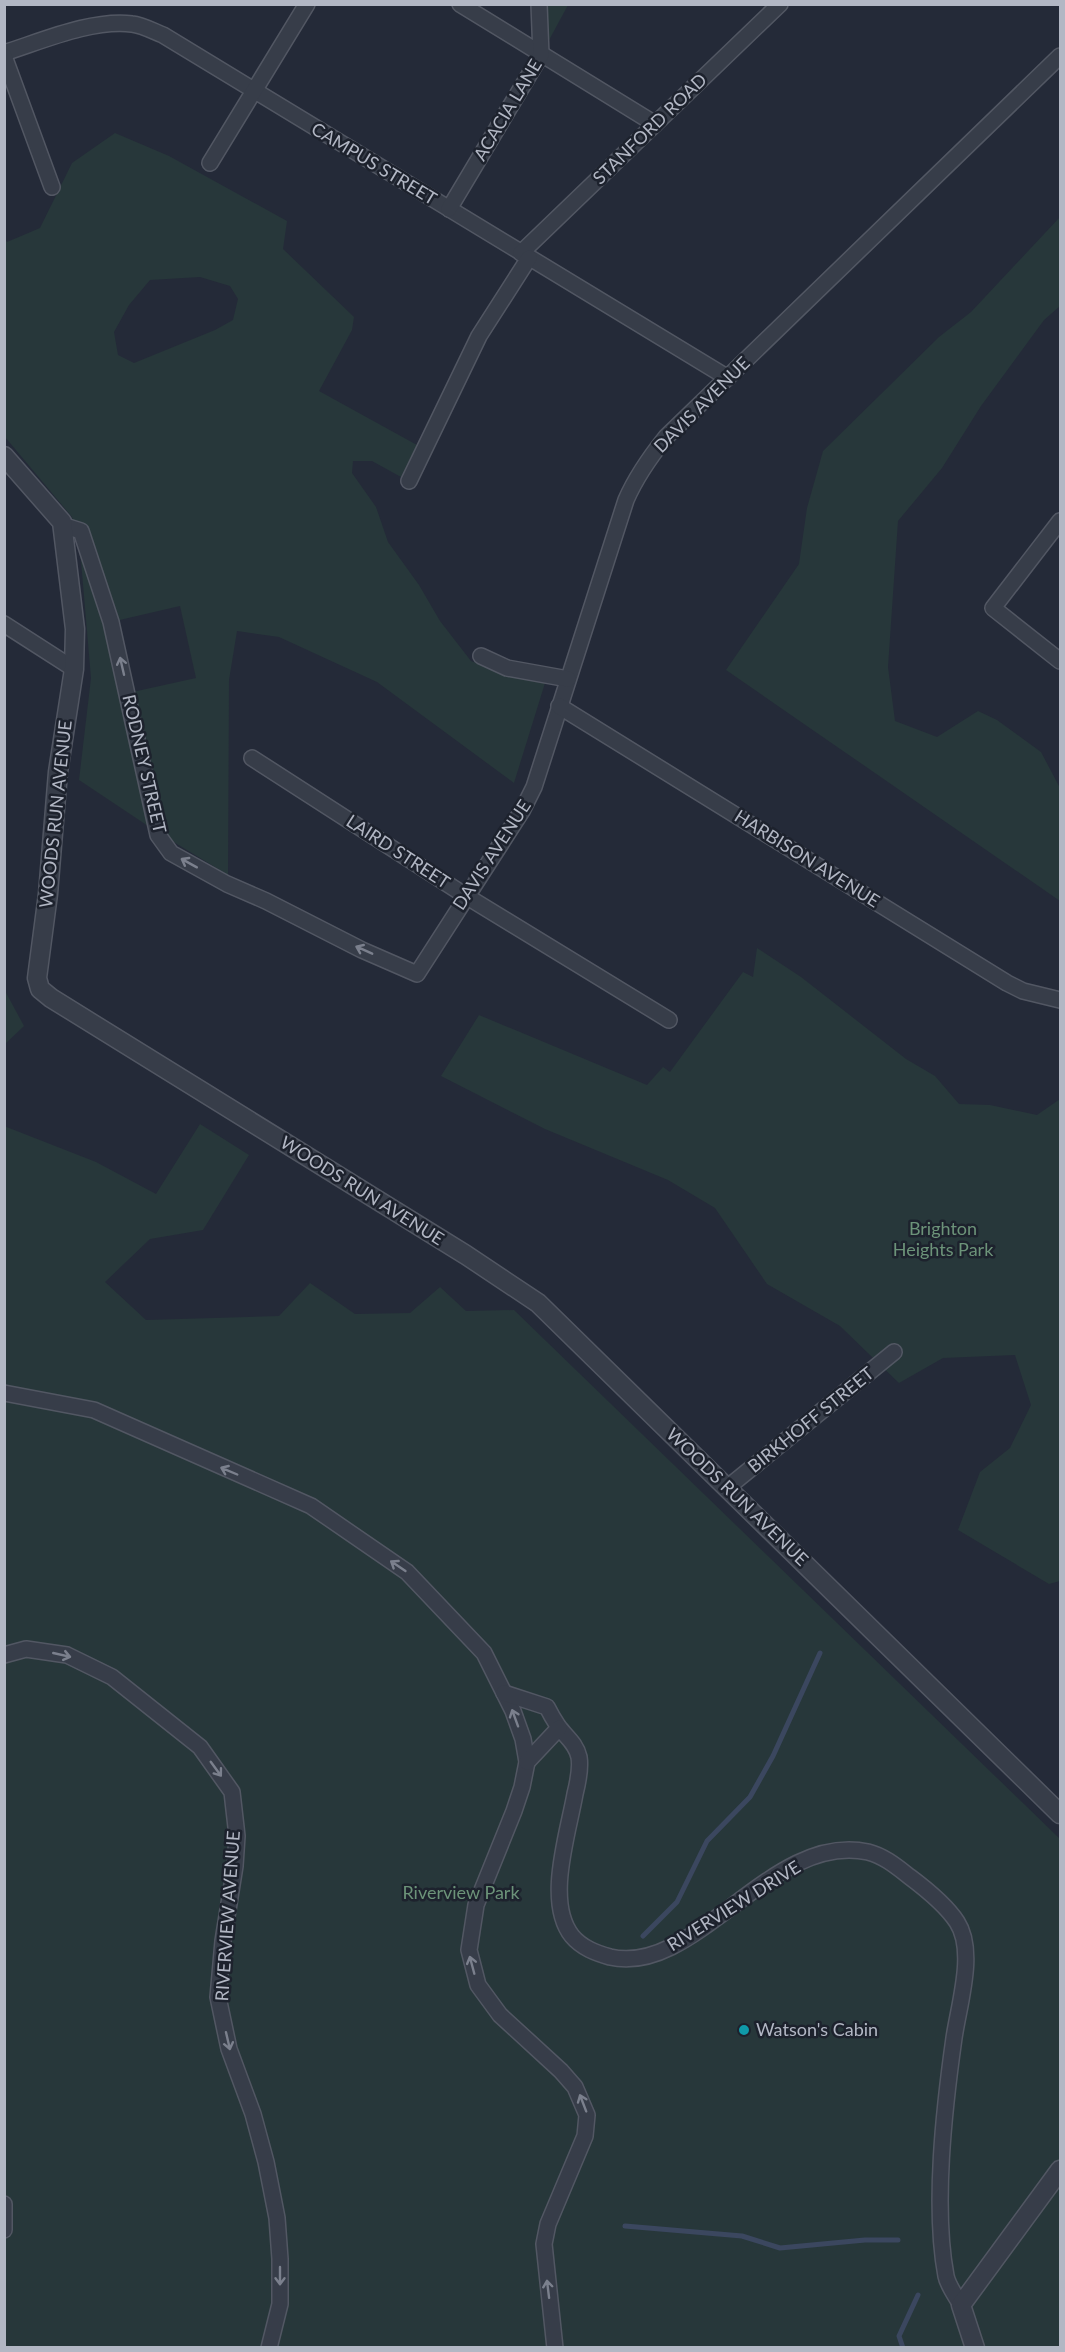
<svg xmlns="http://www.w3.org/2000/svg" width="1065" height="2352" font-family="Lato,sans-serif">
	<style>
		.green { fill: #27373a; fill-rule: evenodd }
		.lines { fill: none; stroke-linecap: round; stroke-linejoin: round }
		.stream { stroke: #3b475f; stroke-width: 5 }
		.minor-casing { stroke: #525763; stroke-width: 18 }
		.tertiary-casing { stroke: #525763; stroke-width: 21 }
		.minor { stroke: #373d49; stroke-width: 15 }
		.tertiary { stroke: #373d49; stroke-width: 18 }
		.oneway { stroke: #7b808d }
		.culture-dot { fill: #0f9aa8; stroke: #1d222d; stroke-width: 2 }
		.labels { text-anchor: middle; stroke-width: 5; stroke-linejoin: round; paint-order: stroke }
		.street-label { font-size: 18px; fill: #b2b7c4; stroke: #1d222d }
		.park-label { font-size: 18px; fill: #6c9379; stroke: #1d222d }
		.poi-label { font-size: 18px; fill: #b2b7c4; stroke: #1d222d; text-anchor: start }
	</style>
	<rect width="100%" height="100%" fill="#242a38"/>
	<g class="green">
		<path d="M 539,5 L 568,5 L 541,55 Z"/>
		<path d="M 115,133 L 169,156 L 287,221 L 283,249 L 354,317 L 352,330 L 319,391 L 417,445 L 401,477 L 372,461 L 353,461 L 352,473 L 376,507 L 388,542 L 419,585 L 440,621 L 471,661 L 513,677 L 545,683 L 514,783 L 377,682 L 279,637 L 237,631 L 229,680 L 228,875 L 154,830 L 79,780 L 91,678 L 81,561 L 72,517 L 5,437 L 4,238 L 7,242 L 40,228 L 72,163 ZM 200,277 L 230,286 L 238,299 L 233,320 L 215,330 L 134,363 L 118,355 L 114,332 L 129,305 L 150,280 ZM 180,606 L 196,678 L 128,693 L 111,622 Z"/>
		<path d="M 1060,217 L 1060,306 L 1044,320 L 981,406 L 942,468 L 898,521 L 888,667 L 895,721 L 937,737 L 978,711 L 997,720 L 1041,752 L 1060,788 L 1060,901 L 726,670 L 799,564 L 807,508 L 823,451 L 939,337 L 971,312 Z"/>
		<path d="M 757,948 L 801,977 L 906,1059 L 935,1076 L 959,1104 L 990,1105 L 1037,1115 L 1060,1099 L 1060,1581 L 1049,1584 L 958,1530 L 980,1472 L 1010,1448 L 1031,1405 L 1015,1355 L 943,1358 L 899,1383 L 840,1326 L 767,1284 L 715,1208 L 668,1180 L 545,1129 L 441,1076 L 479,1015 L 647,1085 L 663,1067 L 670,1072 L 743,972 L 753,977 Z"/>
		<path d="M 4,989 L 24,1026 L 5,1044 L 4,1044 Z"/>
		<path d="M 200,1124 L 249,1155 L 203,1230 L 150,1239 L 105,1282 L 146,1320 L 279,1316 L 310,1283 L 355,1314 L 410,1313 L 440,1287 L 466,1311 L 514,1310 L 1060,1839 L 1060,2347 L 5,2347 L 4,1126 L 96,1162 L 156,1194 Z"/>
	</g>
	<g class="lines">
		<g class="stream">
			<path d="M 643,1936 L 677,1902 L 707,1841 L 750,1797 L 773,1756 L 820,1653"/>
			<path d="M 625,2226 L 742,2236 L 780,2248 L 865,2240 L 898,2240"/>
			<path d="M 903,2348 L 899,2336 L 918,2295"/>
		</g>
		<g class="minor-casing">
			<g id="minor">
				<path d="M 460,4 L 655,124"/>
				<path d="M 4,53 C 42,41 92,19 132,24 C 142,25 153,31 163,35 L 728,378"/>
				<path d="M 4,56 L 52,187"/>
				<path d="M 210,163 L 307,4"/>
				<path d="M 449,209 L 541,55 L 539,4"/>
				<path d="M 521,253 L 780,4"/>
				<path d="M 409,481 L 479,336 L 529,258"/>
				<path d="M 1060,521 L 993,608 L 1060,661"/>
				<path d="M 62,525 L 81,531 L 111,622 L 158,835 L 171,853 L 227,884 L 266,901 L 362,950 L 417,974 L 522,811 L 534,787 L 626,500 C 636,477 650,457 666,437 L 1060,56"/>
				<path d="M 4,624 L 74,669"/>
				<path d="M 481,656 L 507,668 L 568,679"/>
				<path d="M 559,706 L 1007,983 L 1023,991 L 1060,1000"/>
				<path d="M 252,758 L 466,896 L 669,1020"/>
				<path d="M 4,1393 L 94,1410 L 311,1506 L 407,1572 L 484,1653 L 513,1711 L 523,1739 L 527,1762 L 522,1787 L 514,1811 L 476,1905 L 469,1950 L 478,1985 L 500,2015 L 561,2071 L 575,2087 L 587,2115 L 585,2136 L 548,2224 L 544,2244 L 555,2348"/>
				<path d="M 727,1488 L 894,1352"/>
				<path d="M 4,1655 L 26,1649 L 67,1655 L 112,1677 L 200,1747 L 232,1792 L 237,1836 L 235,1866 L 223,1941 L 218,1997 L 229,2049 L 253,2114 L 266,2162 L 277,2218 L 280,2259 L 280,2304 L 269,2348"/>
				<path d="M 504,1693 L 547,1707 C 550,1713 554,1720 558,1726 C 565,1736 576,1743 579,1757 C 581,1769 578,1782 575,1794 C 568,1834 545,1902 572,1936 C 582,1948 596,1953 610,1957 C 696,1977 771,1831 868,1852 C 884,1856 897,1867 910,1877 C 926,1889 946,1905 957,1922 C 976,1951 959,2004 954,2038 C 944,2109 933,2207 946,2276 C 948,2286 956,2296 961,2305"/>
				<path d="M 527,1762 L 559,1728"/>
				<path d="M 4,2204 L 4,2230"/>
			</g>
		</g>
		<g class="tertiary-casing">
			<g id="tertiary">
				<path d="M 4,456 L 62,522 L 75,629 L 74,669 L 58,772 L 48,894 L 37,978 L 40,989 L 51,998 L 466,1255 L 538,1303 L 1060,1814"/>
				<path d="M 975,2348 L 961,2305 L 1060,2170"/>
			</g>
		</g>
		<use href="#minor" class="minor"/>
		<use href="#tertiary" class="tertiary"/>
	</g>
	<defs><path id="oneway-shaft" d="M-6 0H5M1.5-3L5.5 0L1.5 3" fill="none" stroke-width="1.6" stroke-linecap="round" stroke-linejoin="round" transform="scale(1.5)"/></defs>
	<g class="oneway">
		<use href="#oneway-shaft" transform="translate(122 666) rotate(-103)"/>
		<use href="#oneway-shaft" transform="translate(189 863) rotate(-151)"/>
		<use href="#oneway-shaft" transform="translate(364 950) rotate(-156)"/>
		<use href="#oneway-shaft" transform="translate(229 1471) rotate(-157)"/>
		<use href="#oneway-shaft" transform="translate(398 1566) rotate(-146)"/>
		<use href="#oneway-shaft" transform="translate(62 1655) rotate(13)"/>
		<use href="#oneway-shaft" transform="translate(515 1718) rotate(-110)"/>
		<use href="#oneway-shaft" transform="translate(216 1769) rotate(54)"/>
		<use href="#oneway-shaft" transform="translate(472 1965) rotate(-105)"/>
		<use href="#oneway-shaft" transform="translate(228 2041) rotate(77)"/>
		<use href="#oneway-shaft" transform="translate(583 2103) rotate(-111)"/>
		<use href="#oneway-shaft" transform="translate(280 2276) rotate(90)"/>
		<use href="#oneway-shaft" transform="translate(548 2289) rotate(-97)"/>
	</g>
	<circle class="culture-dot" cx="744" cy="2030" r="6"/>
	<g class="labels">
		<g class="street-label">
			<text transform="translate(508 110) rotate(-59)" y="6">ACACIA LANE</text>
			<text transform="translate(650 129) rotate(-44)" y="6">STANFORD ROAD</text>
			<text transform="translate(374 164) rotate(31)" y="6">CAMPUS STREET</text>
			<text transform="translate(702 405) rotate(-45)" y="6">DAVIS AVENUE</text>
			<text transform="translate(144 764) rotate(77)" y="6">RODNEY STREET</text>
			<text transform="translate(56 814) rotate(-84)" y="6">WOODS RUN AVENUE</text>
			<text transform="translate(398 852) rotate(33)" y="6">LAIRD STREET</text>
			<text transform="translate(492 855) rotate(-57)" y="6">DAVIS AVENUE</text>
			<text transform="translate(807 859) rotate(32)" y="6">HARBISON AVENUE</text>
			<text transform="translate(362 1191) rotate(32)" y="6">WOODS RUN AVENUE</text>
			<text transform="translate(811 1420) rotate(-39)" y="6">BIRKHOFF STREET</text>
			<text transform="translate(737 1497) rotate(44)" y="6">WOODS RUN AVENUE</text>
			<text transform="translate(734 1906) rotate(-32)" y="6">RIVERVIEW DRIVE</text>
			<text transform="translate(228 1916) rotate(-86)" y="6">RIVERVIEW AVENUE</text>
		</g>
		<g class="park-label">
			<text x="943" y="1235">Brighton<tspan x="943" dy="21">Heights Park</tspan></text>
			<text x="461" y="1899">Riverview Park</text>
		</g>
		<g class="poi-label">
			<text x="756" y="2036">Watson's Cabin</text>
		</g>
	</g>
	<rect width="1065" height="2352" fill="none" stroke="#b2b7c4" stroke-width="12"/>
</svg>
